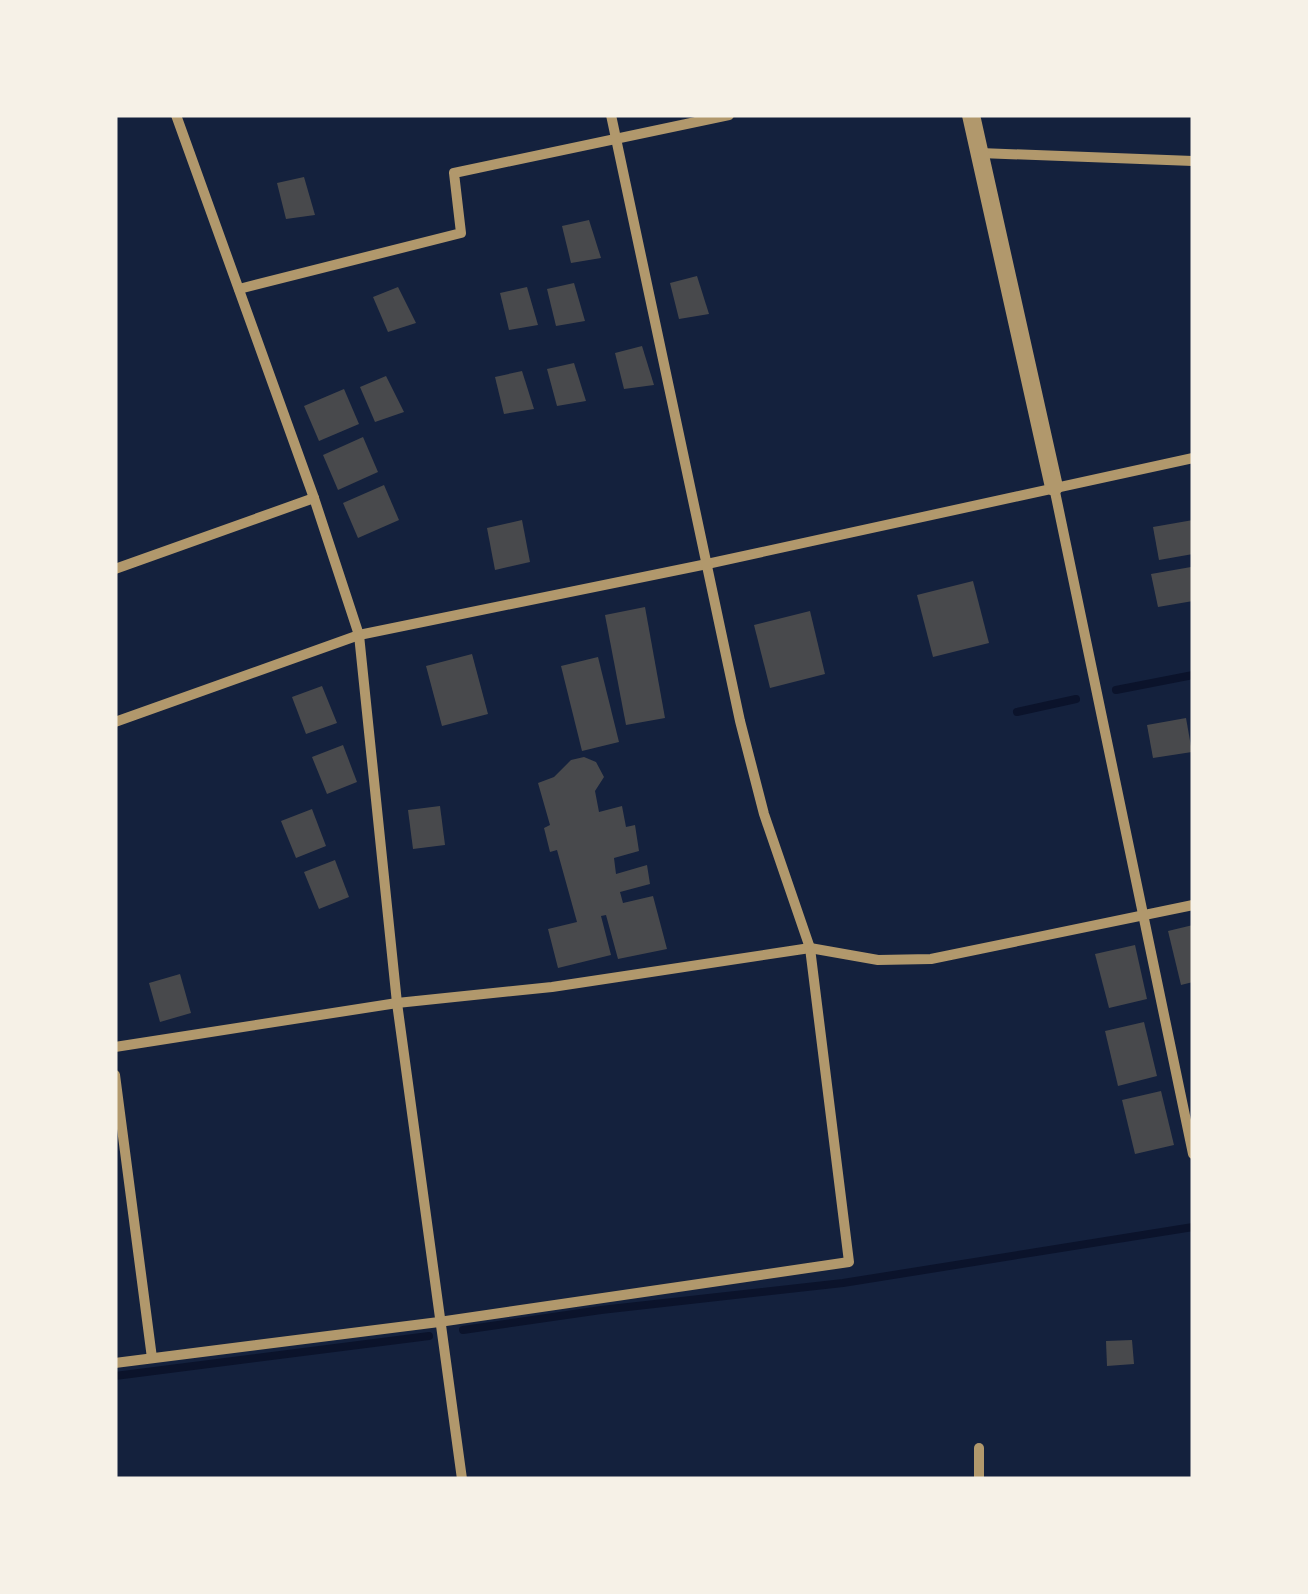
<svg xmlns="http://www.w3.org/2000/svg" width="1308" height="1594" font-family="Jost,sans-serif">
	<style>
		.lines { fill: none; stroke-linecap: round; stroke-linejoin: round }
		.stream { stroke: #0b132b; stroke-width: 8 }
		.building { fill: #48494c }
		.minor { stroke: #b1986c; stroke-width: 10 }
		.tertiary { stroke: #b1986c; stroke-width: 18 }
	</style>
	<rect width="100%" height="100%" fill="#14213d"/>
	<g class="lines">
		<g class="stream">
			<path d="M 1116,690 L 1193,675"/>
			<path d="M 1017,712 L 1076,699"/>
			<path d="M 463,1330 L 601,1310 L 843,1283 L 1193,1227"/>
			<path d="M 115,1376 L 429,1336"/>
		</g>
	</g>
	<g class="building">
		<path d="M 304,177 L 315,215 L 286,219 L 277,183 Z"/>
		<path d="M 589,220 L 601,258 L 571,263 L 562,226 Z"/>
		<path d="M 697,276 L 709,314 L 679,319 L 670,283 Z"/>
		<path d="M 574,283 L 585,321 L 556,326 L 547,289 Z"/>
		<path d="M 398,287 L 416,323 L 388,332 L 373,297 Z"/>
		<path d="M 527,287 L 538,325 L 509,330 L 500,293 Z"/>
		<path d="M 642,346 L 654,385 L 624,389 L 615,353 Z"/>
		<path d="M 574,363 L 586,401 L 557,406 L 547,369 Z"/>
		<path d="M 522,371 L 534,409 L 504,414 L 495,377 Z"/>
		<path d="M 386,376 L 404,412 L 375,422 L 360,387 Z"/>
		<path d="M 344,389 L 359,424 L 319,441 L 304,406 Z"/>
		<path d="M 363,437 L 378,472 L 338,490 L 323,455 Z"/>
		<path d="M 384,485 L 399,520 L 358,538 L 343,503 Z"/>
		<path d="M 522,520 L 530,562 L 495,570 L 487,528 Z"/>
		<path d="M 1193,520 L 1193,554 L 1159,560 L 1153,527 Z"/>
		<path d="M 1191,567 L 1193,601 L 1158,607 L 1151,574 Z"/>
		<path d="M 973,581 L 989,643 L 933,657 L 917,595 Z"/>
		<path d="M 645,607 L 665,718 L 626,725 L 605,615 Z"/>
		<path d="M 810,611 L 825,674 L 770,688 L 754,625 Z"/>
		<path d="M 472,654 L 488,714 L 442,726 L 426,666 Z"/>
		<path d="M 598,657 L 619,742 L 582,751 L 561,666 Z"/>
		<path d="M 322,686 L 337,723 L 306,734 L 292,697 Z"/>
		<path d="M 1186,718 L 1192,752 L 1153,758 L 1147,725 Z"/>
		<path d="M 343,745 L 357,782 L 327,794 L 312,757 Z"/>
		<path d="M 584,757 L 596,762 L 604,777 L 595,791 L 599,812 L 622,806 L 626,827 L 635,825 L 639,851 L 614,858 L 616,874 L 647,865 L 650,884 L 620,892 L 623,903 L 653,896 L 667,949 L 618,959 L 606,915 L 601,916 L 611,955 L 558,968 L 548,929 L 577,922 L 557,850 L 550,852 L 544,828 L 550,825 L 538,783 L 554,777 L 571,760 Z"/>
		<path d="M 440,806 L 445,845 L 413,849 L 408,810 Z"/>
		<path d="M 312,809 L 326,846 L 296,858 L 281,821 Z"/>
		<path d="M 335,860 L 349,897 L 319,909 L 304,872 Z"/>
		<path d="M 1193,925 L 1193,982 L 1181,985 L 1168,931 Z"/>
		<path d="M 1135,945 L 1147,999 L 1109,1008 L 1095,954 Z"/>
		<path d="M 180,974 L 191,1013 L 160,1022 L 149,983 Z"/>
		<path d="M 1144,1022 L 1157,1076 L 1118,1086 L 1105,1031 Z"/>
		<path d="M 1161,1091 L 1174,1145 L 1135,1154 L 1122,1100 Z"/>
		<path d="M 1132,1340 L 1134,1364 L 1107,1366 L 1106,1341 Z"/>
	</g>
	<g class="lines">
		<g class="minor">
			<path d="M 176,115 L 314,498 L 359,635 L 397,1003 L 462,1479"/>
			<path d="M 980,153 L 1193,161"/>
			<path d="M 239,289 L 461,233 L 454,173 L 729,115"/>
			<path d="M 1054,487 L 1193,1154"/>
			<path d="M 115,569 L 314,498"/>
			<path d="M 115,722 L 359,635 L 707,564 L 1193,458"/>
			<path d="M 115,1047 L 397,1003 L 552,987 L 810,948 L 878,960 L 931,959 L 1193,905"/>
			<path d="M 115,1075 L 152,1358"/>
			<path d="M 115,1363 L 439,1322 L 849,1262 L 810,948 L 764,814 L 740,721 L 611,115"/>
			<path d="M 979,1448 L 979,1479"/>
		</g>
		<path class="tertiary" d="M 971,115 L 1054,487"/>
	</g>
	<rect width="1308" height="1594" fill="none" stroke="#f6f1e7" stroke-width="235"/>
</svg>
